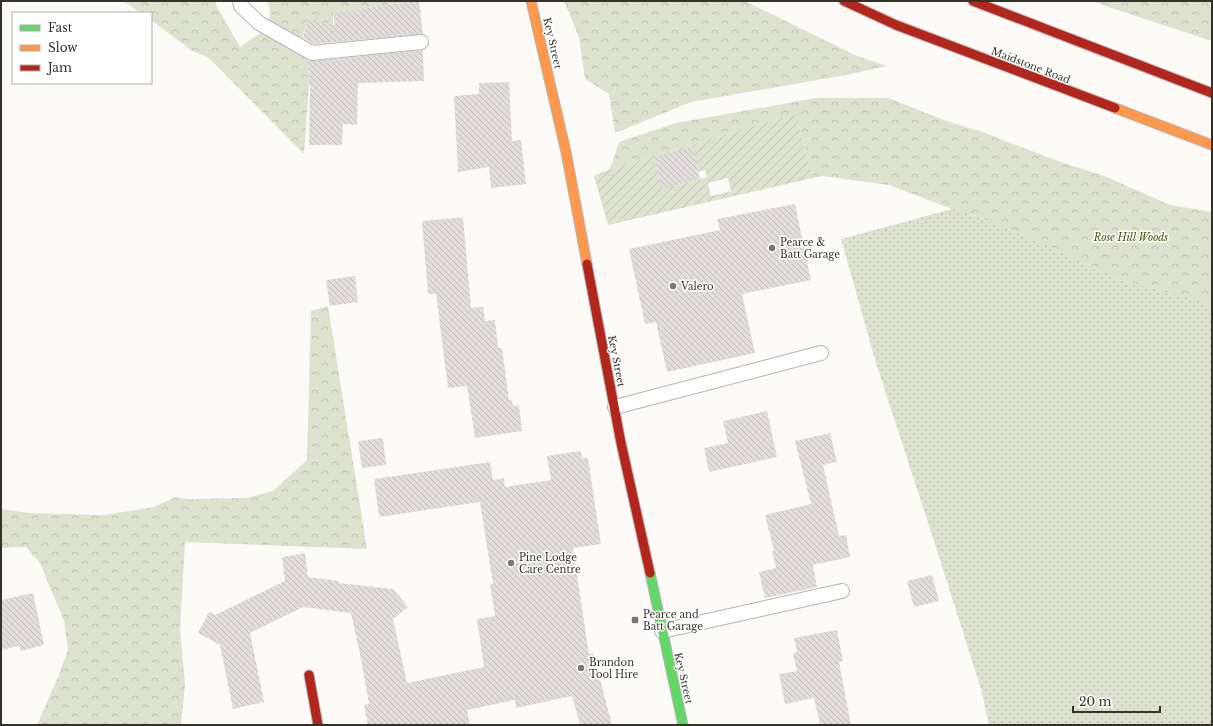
<svg xmlns="http://www.w3.org/2000/svg" width="1213" height="726" font-family="'Libre Baskerville',serif">
	<style>
		.grass { fill: url(#grass-dots) }
		.forest { fill: url(#forest-crowns) }
		.garden { fill: url(#garden-furrows); fill-rule: evenodd }
		.building { fill: url(#building-back-hatch) }
		.lines { fill: none; stroke-linecap: round; stroke-linejoin: round }
		.lane-casing { stroke: #b6b4b0; stroke-width: 16 }
		.fast-casing { stroke: #b6b4b0; stroke-width: 11 }
		.slow-casing { stroke: #b6b4b0; stroke-width: 11 }
		.jam-casing { stroke: #b6b4b0; stroke-width: 11 }
		.lane { stroke: #fffefe; stroke-width: 14 }
		.fast { stroke: #63d668; stroke-width: 9 }
		.slow { stroke: #ff974d; stroke-width: 9 }
		.jam { stroke: #b3261e; stroke-width: 9 }
		.poi-dot { fill: #7b7873; stroke: #fff; stroke-width: 1.5 }
		.labels { text-anchor: middle; stroke-width: 3; stroke-linejoin: round; paint-order: stroke }
		.street-label { font-size: 10px; fill: #35322c; stroke: #fff }
		.park-label { font-size: 10px; font-style: italic; fill: #435706; stroke: #fff }
		.poi-label { font-size: 10px; fill: #35322c; stroke: #fff; text-anchor: start }
	</style>
	<defs>
		<pattern id="grass-dots" width="8" height="8" patternUnits="userSpaceOnUse"><rect width="8" height="8" fill="#dce2ce"/><path d="M2 2h.1M6 6h.1" fill="none" stroke="#bdc2b1" stroke-width="1.8" stroke-linecap="round"/></pattern>
		<pattern id="forest-crowns" width="20" height="18" patternUnits="userSpaceOnUse"><rect width="20" height="18" fill="#dce2ce"/><path d="M2 6a3 3 0 1 1 6 0M12 15a3 3 0 1 1 6 0" fill="none" stroke="#bdc2b1"/></pattern>
		<pattern id="garden-furrows" width="10" height="10" patternUnits="userSpaceOnUse"><rect width="10" height="10" fill="#dce2ce"/><path d="M-1 1l2-2M0 10L10 0M9 11l2-2" fill="none" stroke="#bdc2b1"/></pattern>
		<pattern id="building-back-hatch" width="6" height="6" patternUnits="userSpaceOnUse"><rect width="6" height="6" fill="#e2dddb"/><path d="M-1 5l2 2M0 0l6 6M5-1l2 2" fill="none" stroke="#c2bebc"/></pattern>
	</defs>
	<rect width="100%" height="100%" fill="#fcfaf7"/>
	<path class="grass" d="M 952,209 L 969,213 L 1040,242 L 1116,279 L 1206,302 L 1212,317 L 1212,725 L 989,725 L 981,689 L 934,541 L 876,363 L 841,239 Z"/>
	<g class="forest">
		<path d="M 123,1 L 216,1 L 216,5 L 240,47 L 269,27 L 270,9 L 267,1 L 418,1 L 333,12 L 333,25 L 308,18 L 301,43 L 308,61 L 309,84 L 304,154 L 208,57 L 192,51 L 151,20 L 151,13 L 141,13 Z"/>
		<path d="M 564,1 L 745,1 L 857,56 L 887,66 L 846,75 L 691,102 L 615,133 L 609,94 L 585,79 L 579,37 Z"/>
		<path d="M 1093,1 L 1212,1 L 1212,41 L 1108,7 Z"/>
		<path d="M 816,98 L 888,98 L 944,120 L 985,133 L 1058,161 L 1107,177 L 1170,205 L 1212,212 L 1212,317 L 1205,302 L 1116,279 L 1040,242 L 969,213 L 952,209 L 889,185 L 822,176 L 813,178 L 795,114 L 610,169 L 619,142 L 676,123 Z"/>
		<path d="M 328,306 L 367,549 L 185,542 L 180,629 L 185,685 L 181,725 L 37,725 L 58,677 L 68,650 L 64,621 L 40,563 L 26,547 L 1,548 L 1,509 L 29,513 L 105,515 L 154,507 L 175,497 L 189,499 L 247,498 L 273,491 L 307,460 L 311,311 Z"/>
	</g>
	<path class="garden" d="M 795,114 L 813,178 L 608,225 L 594,176 L 610,169 ZM 692,148 L 699,172 L 705,170 L 707,177 L 661,189 L 654,157 ZM 728,178 L 731,191 L 711,196 L 708,183 Z"/>
	<g class="building">
		<path d="M 418,1 L 419,1 L 423,34 L 314,44 L 303,38 L 308,18 L 335,25 L 333,12 Z"/>
		<path d="M 423,50 L 424,81 L 358,83 L 357,125 L 343,124 L 342,145 L 309,145 L 310,84 L 309,84 L 308,61 L 313,61 Z"/>
		<path d="M 509,82 L 512,141 L 521,140 L 526,184 L 491,188 L 489,167 L 458,172 L 454,96 L 479,94 L 479,83 Z"/>
		<path d="M 693,147 L 700,179 L 661,189 L 654,157 Z"/>
		<path d="M 795,204 L 811,280 L 742,294 L 755,353 L 667,372 L 656,322 L 645,324 L 629,249 L 720,230 L 717,219 Z"/>
		<path d="M 463,217 L 471,308 L 483,307 L 485,321 L 495,320 L 498,348 L 502,348 L 509,400 L 512,400 L 513,406 L 519,405 L 522,431 L 475,438 L 467,386 L 448,388 L 436,294 L 428,294 L 422,221 Z"/>
		<path d="M 355,276 L 358,302 L 330,306 L 326,280 Z"/>
		<path d="M 767,411 L 777,457 L 709,472 L 704,448 L 728,443 L 723,421 Z"/>
		<path d="M 830,433 L 837,462 L 823,465 L 839,536 L 846,535 L 850,557 L 813,565 L 817,587 L 765,598 L 759,572 L 776,568 L 772,551 L 774,551 L 765,515 L 811,504 L 795,441 Z"/>
		<path d="M 383,438 L 386,465 L 362,468 L 358,441 Z"/>
		<path d="M 581,451 L 582,458 L 588,458 L 601,544 L 573,548 L 589,654 L 593,653 L 612,725 L 580,725 L 572,696 L 516,708 L 515,700 L 467,710 L 470,725 L 368,725 L 364,705 L 369,704 L 360,654 L 351,613 L 303,607 L 250,633 L 264,702 L 233,709 L 220,645 L 198,633 L 209,612 L 215,615 L 285,581 L 282,557 L 305,553 L 308,577 L 339,581 L 338,583 L 393,589 L 408,607 L 393,619 L 407,683 L 484,667 L 477,619 L 495,616 L 490,584 L 493,584 L 480,502 L 379,517 L 374,479 L 490,462 L 493,480 L 504,478 L 505,487 L 551,480 L 547,456 Z"/>
		<path d="M 932,575 L 939,601 L 914,607 L 907,581 Z"/>
		<path d="M 33,593 L 44,645 L 21,651 L 19,646 L 1,650 L 1,600 Z"/>
		<path d="M 837,630 L 843,661 L 839,662 L 851,725 L 820,725 L 814,698 L 785,704 L 779,674 L 797,671 L 793,653 L 797,652 L 794,638 Z"/>
	</g>
	<g class="lines">
		<g class="lane-casing">
			<g id="lane">
				<path d="M 240,1 L 241,6 L 259,23 L 312,53 L 421,42"/>
				<path d="M 615,407 L 821,353"/>
				<path d="M 662,631 L 842,591"/>
			</g>
		</g>
		<g class="fast-casing">
			<path id="fast" d="M 650,573 L 683,725"/>
		</g>
		<g class="slow-casing">
			<g id="slow">
				<path d="M 531,1 L 566,152 L 587,264"/>
				<path d="M 1115,108 L 1212,145"/>
			</g>
		</g>
		<g class="jam-casing">
			<g id="jam">
				<path d="M 844,1 L 896,25 L 1115,108"/>
				<path d="M 973,1 L 1212,93"/>
				<path d="M 587,264 L 621,443 L 650,573"/>
				<path d="M 309,675 L 318,725"/>
			</g>
		</g>
		<use href="#lane" class="lane"/>
		<use href="#fast" class="fast"/>
		<use href="#slow" class="slow"/>
		<use href="#jam" class="jam"/>
	</g>
	<g class="poi-dot">
		<circle cx="772" cy="248" r="4"/>
		<circle cx="673" cy="286" r="4"/>
		<circle cx="511" cy="563" r="4"/>
		<rect x="631" y="616" width="8" height="8" rx="2"/>
		<circle cx="581" cy="668" r="4"/>
	</g>
	<g class="labels">
		<g class="street-label">
			<text transform="translate(553 43) rotate(77)" y="4">Key Street</text>
			<text transform="translate(1031 65) rotate(21)" y="4">Maidstone Road</text>
			<text transform="translate(617 361) rotate(79)" y="4">Key Street</text>
			<text transform="translate(684 678) rotate(77)" y="4">Key Street</text>
		</g>
		<g class="park-label">
			<text x="1131" y="241">Rose Hill Woods</text>
		</g>
		<g class="poi-label">
			<text x="780" y="246">Pearce &amp;<tspan x="780" dy="12">Batt Garage</tspan></text>
			<text x="681" y="290">Valero</text>
			<text x="519" y="561">Pine Lodge<tspan x="519" dy="12">Care Centre</tspan></text>
			<text x="643" y="618">Pearce and<tspan x="643" dy="12">Batt Garage</tspan></text>
			<text x="589" y="666">Brandon<tspan x="589" dy="12">Tool Hire</tspan></text>
		</g>
	</g>
	<rect width="1213" height="726" fill="none" stroke="#35322c" stroke-width="4"/>
	<rect x="12" y="12" width="140" height="72" fill="#ffffff" stroke="#aeadab"/>
	<rect x="20" y="25" width="20" height="6" fill="#63d668" stroke="#aeadab"/>
	<text x="48" y="32" font-size="12" fill="#35322c">Fast</text>
	<rect x="20" y="45" width="20" height="6" fill="#ff974d" stroke="#aeadab"/>
	<text x="48" y="52" font-size="12" fill="#35322c">Slow</text>
	<rect x="20" y="65" width="20" height="6" fill="#b3261e" stroke="#aeadab"/>
	<text x="48" y="72" font-size="12" fill="#35322c">Jam</text>
	<path d="M1073 706v6h87v-6" fill="none" stroke="#35322c" stroke-width="2"/>
	<text x="1079" y="706" font-size="12" fill="#35322c" stroke="#ffffff" stroke-width="3" paint-order="stroke">20 m</text>
</svg>
